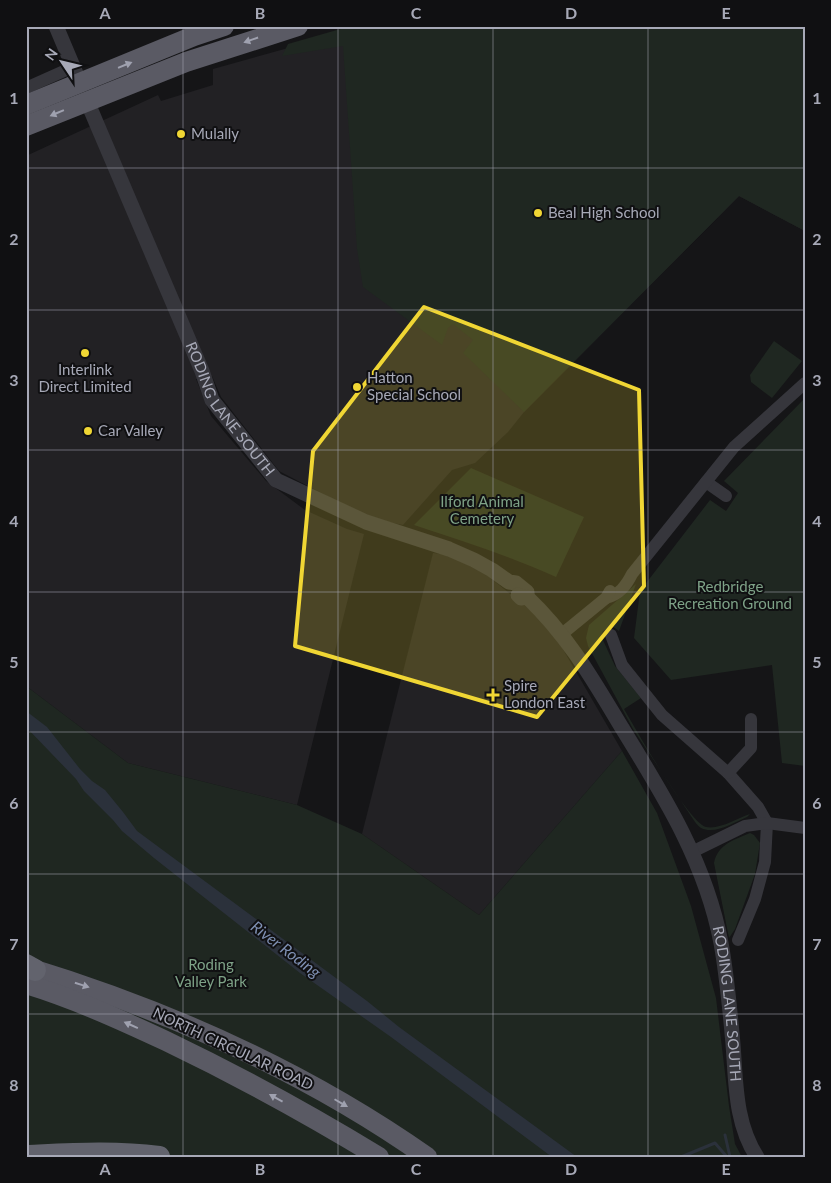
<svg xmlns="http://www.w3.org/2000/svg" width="831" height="1183" font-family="Lato,sans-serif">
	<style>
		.built { fill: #222124 }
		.green { fill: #1f2721 }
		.water { fill: #2b313b }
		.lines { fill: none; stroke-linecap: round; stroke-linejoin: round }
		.stream { stroke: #2b313b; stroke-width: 3 }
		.minor { stroke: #36363c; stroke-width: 12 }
		.tertiary { stroke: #36363c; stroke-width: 15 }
		.trunk { stroke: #5a5a64; stroke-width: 20 }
		.motorway { stroke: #62636d; stroke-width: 22 }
		.oneway { fill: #9fa1af }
		.marked { fill: #f0d634; fill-opacity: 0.2; stroke: #f0d634; stroke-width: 4; stroke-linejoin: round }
		.grid { fill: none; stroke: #a7a9b7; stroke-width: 1; stroke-opacity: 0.55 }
		.poi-dot { fill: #f0d634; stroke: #101012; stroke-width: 2 }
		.labels { text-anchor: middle; stroke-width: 4; stroke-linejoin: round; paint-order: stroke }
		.poi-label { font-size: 15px; fill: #a7a9b7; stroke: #101012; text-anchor: start }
		.street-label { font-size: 15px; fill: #a7a9b7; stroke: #101012 }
		.park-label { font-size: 15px; fill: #7ea287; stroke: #101012 }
		.water-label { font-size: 16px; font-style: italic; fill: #7e8fb2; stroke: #101012 }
		.neatline { fill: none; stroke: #a7a9b7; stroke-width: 2 }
		.grid-label { font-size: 16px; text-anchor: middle; font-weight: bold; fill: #a7a9b7 }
	</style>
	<rect width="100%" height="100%" fill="#151517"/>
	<g class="built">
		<path d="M 805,26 L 805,231 L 739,196 L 524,412 L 508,432 L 475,463 L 452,470 L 403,525 L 371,519 L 279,471 L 221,397 L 212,376 L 196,379 L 211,416 L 266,481 L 305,510 L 347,529 L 364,534 L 297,805 L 128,763 L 26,686 L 26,156 L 158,95 L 161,101 L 213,85 L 213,69 L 342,33 Z"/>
		<path d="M 433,553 L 450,555 L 488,576 L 540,618 L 557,639 L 622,751 L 479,915 L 362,834 Z"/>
	</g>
	<g class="green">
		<path d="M 351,26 L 805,26 L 805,231 L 739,196 L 524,412 L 463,353 L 473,340 L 453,324 L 448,328 L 442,345 L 363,287 L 357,249 L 343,46 L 282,56 L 288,44 Z"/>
		<path d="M 774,341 L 802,361 L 772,398 L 751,382 L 750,375 Z"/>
		<path d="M 805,398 L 805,766 L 782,763 L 772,665 L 671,680 L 634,638 L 640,591 L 710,500 L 726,511 L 738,493 L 724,481 Z"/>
		<path d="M 471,468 L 584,517 L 556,577 C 510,556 462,541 414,525 Z"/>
		<path d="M 636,584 L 619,631 L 612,626 L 603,631 L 601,636 L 615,666 L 641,698 L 624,709 C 635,728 689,823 706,827 C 719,830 738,818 750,814 L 747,817 C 735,822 715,835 701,828 C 698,826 695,822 693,819 L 633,729 L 588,646 L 586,638 L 589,625 Z"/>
		<path d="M 26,686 L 128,763 L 297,805 L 362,834 L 479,915 L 622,751 L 657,813 L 691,906 L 716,998 L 729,1106 L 735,1144 L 742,1157 L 26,1157 Z"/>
		<path d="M 750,833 L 754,835 L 760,843 L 755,874 L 735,929 L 729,938 L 714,863 C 718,844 734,840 750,833 Z"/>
	</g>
	<path class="water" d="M 26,711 L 47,727 L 80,769 L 92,781 L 105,790 L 123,812 L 137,831 L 367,1001 L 399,1027 L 577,1157 L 552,1157 L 391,1037 L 300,973 L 154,858 L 122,831 L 113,820 L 84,791 L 76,779 L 26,727 Z"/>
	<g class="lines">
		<g class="stream">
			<path d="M 725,1135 L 730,1157"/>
			<path d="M 681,1157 L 715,1143 L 727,1157"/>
		</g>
		<g class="minor">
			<path d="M 26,88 L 73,67"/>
			<path d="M 706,482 L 726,496"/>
			<path d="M 606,598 C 619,595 626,586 632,574 L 734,447 L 805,383"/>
			<path d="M 562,634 L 606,598 L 610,591"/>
			<path d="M 611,635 L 622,665 L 662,715 L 728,773 L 758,807 L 767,823 L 765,862 L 755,899 L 738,940"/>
			<path d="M 728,773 L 751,748 L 751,719"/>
			<path d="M 692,852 L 745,826 L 767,823 L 805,828"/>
		</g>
		<g class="tertiary">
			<path d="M 56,26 L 80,83"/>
			<path id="s1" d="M 87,101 L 202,371 L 212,400 L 276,480 L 366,522 L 449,549 L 474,560 L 492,570 L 509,582 L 516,583 L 527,592 L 527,597"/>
			<path id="s2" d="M 518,595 L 521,598 L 527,597 C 569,637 593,680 622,728 C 664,796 706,863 721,943 C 727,976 730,1010 733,1044 C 736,1083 735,1123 757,1157"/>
		</g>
		<g class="trunk">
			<path d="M 26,105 L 194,36 L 224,26"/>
			<path d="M 26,126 L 186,62 L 298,26"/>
			<path d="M 26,967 C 167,1010 306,1072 427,1157"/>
			<path d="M 26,984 C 75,999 121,1020 166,1041 C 239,1076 310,1115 379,1157"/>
		</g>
		<g class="motorway">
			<path d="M 26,965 L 35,970"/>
			<path d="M 26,1156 C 70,1154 115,1151 159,1157"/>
		</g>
	</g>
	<defs><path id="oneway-solid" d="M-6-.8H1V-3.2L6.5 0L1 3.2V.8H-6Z" transform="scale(1.25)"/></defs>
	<g class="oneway">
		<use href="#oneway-solid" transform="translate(251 40) rotate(161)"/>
		<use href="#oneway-solid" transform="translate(125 65) rotate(-22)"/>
		<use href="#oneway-solid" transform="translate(57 113) rotate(157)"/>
		<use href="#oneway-solid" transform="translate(82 985) rotate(18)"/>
		<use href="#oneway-solid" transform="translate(131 1025) rotate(-156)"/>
		<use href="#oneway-solid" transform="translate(276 1098) rotate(-151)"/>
		<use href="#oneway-solid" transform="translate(341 1103) rotate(30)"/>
	</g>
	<path class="marked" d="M 424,307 L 639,390 L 644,586 L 537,717 L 295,646 L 313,451 Z"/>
	<path class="grid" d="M 183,26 L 183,1157M 338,26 L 338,1157M 493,26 L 493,1157M 648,26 L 648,1157M 26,168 L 805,168M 26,310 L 805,310M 26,450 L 805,450M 26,592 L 805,592M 26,732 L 805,732M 26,874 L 805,874M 26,1014 L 805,1014"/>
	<g class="poi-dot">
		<circle cx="181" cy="134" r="5"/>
		<circle cx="538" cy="213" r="5"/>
		<circle cx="85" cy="353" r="5"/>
		<circle cx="357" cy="387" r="5"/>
		<circle cx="88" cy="431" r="5"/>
		<path d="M490.5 687.5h5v5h5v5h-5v5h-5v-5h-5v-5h5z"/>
	</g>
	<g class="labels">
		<g class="poi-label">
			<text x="191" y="139">Mulally</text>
			<text x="548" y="218">Beal High School</text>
			<text x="85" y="375" text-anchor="middle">Interlink<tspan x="85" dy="17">Direct Limited</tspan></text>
			<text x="367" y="383">Hatton<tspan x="367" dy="17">Special School</tspan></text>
			<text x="98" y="436">Car Valley</text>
			<text x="504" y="691">Spire<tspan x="504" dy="17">London East</tspan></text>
		</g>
		<g class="street-label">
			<text dy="5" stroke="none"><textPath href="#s1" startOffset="341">RODING LANE SOUTH</textPath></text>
			<text dy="5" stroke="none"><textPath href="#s2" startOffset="472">RODING LANE SOUTH</textPath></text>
			<text transform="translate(233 1049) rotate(25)" y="5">NORTH CIRCULAR ROAD</text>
		</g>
		<g class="park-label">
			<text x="482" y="507">Ilford Animal<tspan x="482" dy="17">Cemetery</tspan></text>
			<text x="730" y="592">Redbridge<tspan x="730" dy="17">Recreation Ground</tspan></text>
			<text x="211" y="970">Roding<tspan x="211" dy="17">Valley Park</tspan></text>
		</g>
		<g class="water-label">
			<text transform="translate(286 949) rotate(37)" y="6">River Roding</text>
		</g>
	</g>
	<rect width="831" height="1183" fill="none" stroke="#101012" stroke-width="55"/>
	<g transform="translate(62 62) rotate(305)" stroke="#101012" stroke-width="4" paint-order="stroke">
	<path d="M0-4L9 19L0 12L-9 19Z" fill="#a7a9b7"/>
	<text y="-8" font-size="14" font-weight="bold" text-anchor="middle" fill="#a7a9b7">N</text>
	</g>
	<rect x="28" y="28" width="776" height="1128" class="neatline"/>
	<g class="grid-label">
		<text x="105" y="19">A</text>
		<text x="260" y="19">B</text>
		<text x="416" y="19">C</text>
		<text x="571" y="19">D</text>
		<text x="726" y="19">E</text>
		<text x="14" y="104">1</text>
		<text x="817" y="104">1</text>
		<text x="14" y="245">2</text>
		<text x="817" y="245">2</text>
		<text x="14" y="386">3</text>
		<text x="817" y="386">3</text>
		<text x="14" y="527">4</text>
		<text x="817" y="527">4</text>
		<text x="14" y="668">5</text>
		<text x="817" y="668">5</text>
		<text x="14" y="809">6</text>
		<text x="817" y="809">6</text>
		<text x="14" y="950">7</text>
		<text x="817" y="950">7</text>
		<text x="14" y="1091">8</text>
		<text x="817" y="1091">8</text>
		<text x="105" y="1175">A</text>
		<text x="260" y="1175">B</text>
		<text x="416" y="1175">C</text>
		<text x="571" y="1175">D</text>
		<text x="726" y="1175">E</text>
	</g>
</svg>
